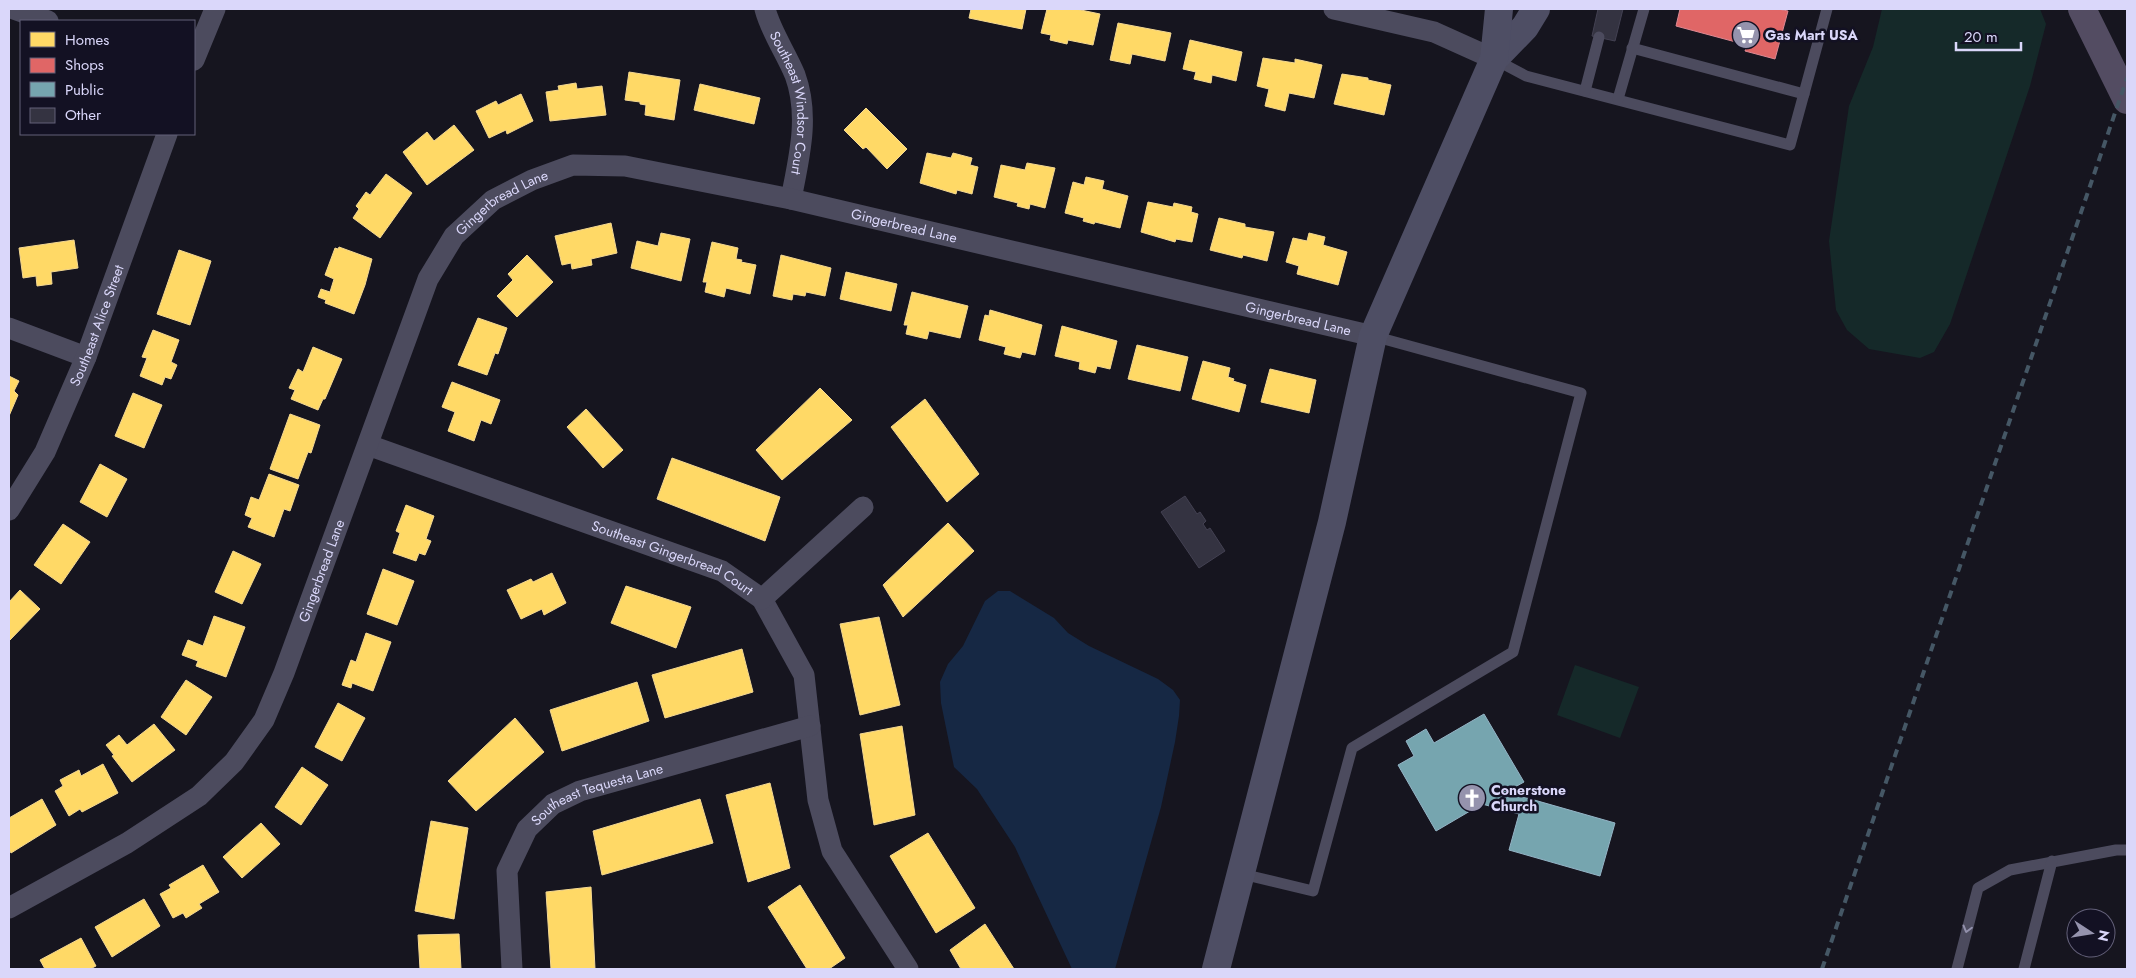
<svg xmlns="http://www.w3.org/2000/svg" width="2136" height="978" font-family="Jost,sans-serif">
	<style>
		.green { fill: #152929 }
		.water { fill: #162844 }
		.homes { fill: #ffd966; stroke: #f4d892 }
		.shops { fill: #e06666; stroke: #de8892 }
		.public { fill: #76a5af; stroke: #94b4c6 }
		.building { fill: #343341; stroke: #434152 }
		.lines { fill: none; stroke-linecap: round; stroke-linejoin: round }
		.lane { stroke: #4c4b5e; stroke-width: 11 }
		.street { stroke: #4c4b5e; stroke-width: 21 }
		.secondary { stroke: #4e4e64; stroke-width: 28 }
		.primary { stroke: #534c62; stroke-width: 28 }
		.rail { stroke: #455765; stroke-width: 4; stroke-dasharray: 8 6; stroke-linecap: butt }
		.oneway { stroke: #9391ac }
		.labels { text-anchor: middle; stroke-width: 5; stroke-linejoin: round; paint-order: stroke }
		.poi-label { font-size: 14px; font-weight: bold; fill: #dad7fa; stroke: #131123; text-anchor: start }
		.street-label { font-size: 14px; fill: #dad7fa; stroke: #131123 }
	</style>
	<rect width="100%" height="100%" fill="#16151f"/>
	<g class="green">
		<path d="M 1882,9 L 2040,9 L 2046,24 L 2030,86 L 1950,324 L 1934,352 L 1920,358 L 1869,349 L 1847,330 L 1836,310 L 1829,241 L 1849,106 L 1873,47 Z"/>
		<path d="M 1575,665 L 1639,687 L 1620,738 L 1557,715 Z"/>
	</g>
	<path class="water" d="M 998,591 L 1010,591 L 1054,618 L 1068,633 L 1089,646 L 1158,679 L 1173,690 L 1180,700 L 1179,716 L 1175,742 L 1161,807 L 1115,969 L 1072,969 L 1015,847 L 977,789 L 954,767 L 941,703 L 940,682 L 948,664 L 963,646 L 985,601 Z"/>
	<g class="homes">
		<path d="M 971,9 L 1026,9 L 1022,29 L 969,18 Z"/>
		<path d="M 1047,9 L 1076,9 L 1100,14 L 1093,45 L 1068,40 L 1067,44 L 1050,40 L 1051,35 L 1041,33 Z"/>
		<path d="M 1118,23 L 1171,33 L 1165,61 L 1132,54 L 1130,64 L 1110,60 Z"/>
		<path d="M 1190,40 L 1242,52 L 1236,81 L 1212,75 L 1211,83 L 1194,79 L 1196,72 L 1183,69 Z"/>
		<path d="M 1263,58 L 1295,63 L 1295,59 L 1322,65 L 1314,98 L 1289,93 L 1285,111 L 1265,106 L 1269,89 L 1257,86 Z"/>
		<path d="M 629,72 L 680,80 L 674,120 L 645,115 L 646,105 L 640,104 L 640,102 L 625,100 Z"/>
		<path d="M 1342,74 L 1368,78 L 1368,80 L 1391,85 L 1384,115 L 1334,104 Z"/>
		<path d="M 576,83 L 577,89 L 602,86 L 606,115 L 550,121 L 546,92 L 559,90 L 558,86 Z"/>
		<path d="M 700,84 L 760,98 L 754,124 L 694,110 Z"/>
		<path d="M 521,94 L 533,121 L 507,134 L 506,130 L 489,138 L 476,111 L 496,101 L 498,105 Z"/>
		<path d="M 866,108 L 907,149 L 887,169 L 866,147 L 863,149 L 844,130 Z"/>
		<path d="M 454,125 L 474,150 L 427,185 L 403,152 L 427,132 L 434,141 Z"/>
		<path d="M 927,153 L 951,158 L 953,153 L 972,158 L 970,165 L 978,167 L 972,194 L 957,190 L 956,194 L 920,183 Z"/>
		<path d="M 1027,163 L 1055,168 L 1045,208 L 1030,204 L 1029,209 L 1017,206 L 1018,203 L 994,197 L 1001,165 L 1025,170 Z"/>
		<path d="M 386,174 L 412,193 L 380,238 L 353,218 L 359,209 L 356,206 L 366,192 L 370,195 Z"/>
		<path d="M 1086,177 L 1104,181 L 1102,189 L 1128,196 L 1120,228 L 1095,222 L 1094,224 L 1083,221 L 1084,218 L 1065,213 L 1073,182 L 1084,185 Z"/>
		<path d="M 1148,202 L 1173,207 L 1174,203 L 1192,207 L 1191,212 L 1198,214 L 1192,242 L 1176,239 L 1175,242 L 1141,232 Z"/>
		<path d="M 1219,218 L 1245,224 L 1245,227 L 1274,232 L 1267,261 L 1243,255 L 1242,258 L 1210,250 Z"/>
		<path d="M 611,223 L 617,253 L 591,259 L 592,265 L 572,269 L 571,263 L 562,265 L 555,236 Z"/>
		<path d="M 661,233 L 690,239 L 681,281 L 631,268 L 637,241 L 658,246 Z"/>
		<path d="M 1309,233 L 1325,237 L 1323,245 L 1347,252 L 1338,285 L 1297,274 L 1299,266 L 1286,262 L 1293,238 L 1307,241 Z"/>
		<path d="M 74,240 L 78,268 L 51,272 L 52,284 L 37,286 L 36,276 L 23,278 L 19,248 Z"/>
		<path d="M 712,242 L 738,248 L 736,259 L 742,260 L 741,262 L 756,265 L 750,294 L 726,288 L 724,297 L 705,292 L 707,282 L 703,282 Z"/>
		<path d="M 339,247 L 372,259 L 365,285 L 354,314 L 325,303 L 326,300 L 318,297 L 321,289 L 330,292 L 334,279 L 325,275 L 335,248 L 338,249 Z"/>
		<path d="M 179,250 L 211,261 L 190,325 L 157,314 Z"/>
		<path d="M 527,255 L 553,282 L 517,317 L 497,296 L 513,280 L 508,274 Z"/>
		<path d="M 781,255 L 831,268 L 825,296 L 806,292 L 805,296 L 793,294 L 792,300 L 773,296 Z"/>
		<path d="M 846,272 L 897,284 L 891,311 L 840,299 Z"/>
		<path d="M 912,292 L 968,306 L 960,338 L 929,331 L 927,339 L 906,334 L 908,325 L 904,325 Z"/>
		<path d="M 990,310 L 1042,325 L 1035,355 L 1022,352 L 1020,358 L 1004,354 L 1006,347 L 979,340 L 985,315 L 989,316 Z"/>
		<path d="M 478,318 L 507,328 L 498,354 L 495,353 L 487,375 L 458,365 Z"/>
		<path d="M 1062,326 L 1117,341 L 1110,369 L 1097,366 L 1095,373 L 1079,369 L 1080,362 L 1055,356 Z"/>
		<path d="M 153,330 L 179,340 L 171,362 L 177,365 L 171,379 L 165,377 L 162,385 L 140,376 L 147,358 L 142,357 Z"/>
		<path d="M 1137,345 L 1188,357 L 1180,391 L 1128,379 Z"/>
		<path d="M 313,347 L 342,359 L 325,399 L 323,399 L 318,410 L 291,399 L 295,390 L 289,388 L 298,369 L 303,372 Z"/>
		<path d="M 1203,361 L 1230,368 L 1228,377 L 1234,379 L 1233,381 L 1246,385 L 1239,412 L 1192,399 Z"/>
		<path d="M 1270,369 L 1316,380 L 1309,413 L 1261,402 Z"/>
		<path d="M 9,376 L 19,381 L 14,391 L 18,395 L 9,416 Z"/>
		<path d="M 452,382 L 500,400 L 491,424 L 481,420 L 474,441 L 448,431 L 455,412 L 442,407 Z"/>
		<path d="M 820,388 L 852,420 L 782,480 L 756,450 Z"/>
		<path d="M 133,393 L 162,405 L 144,448 L 115,436 Z"/>
		<path d="M 925,399 L 979,474 L 947,502 L 891,427 Z"/>
		<path d="M 586,409 L 623,450 L 603,468 L 567,427 Z"/>
		<path d="M 290,414 L 320,425 L 311,453 L 308,452 L 298,479 L 270,469 Z"/>
		<path d="M 672,458 L 780,497 L 765,541 L 657,499 Z"/>
		<path d="M 100,464 L 127,479 L 107,517 L 80,502 Z"/>
		<path d="M 269,474 L 299,485 L 290,511 L 284,509 L 274,537 L 248,527 L 252,518 L 245,515 L 251,497 L 259,500 Z"/>
		<path d="M 406,505 L 434,516 L 426,539 L 431,541 L 425,555 L 419,553 L 416,561 L 393,553 L 400,533 L 396,531 Z"/>
		<path d="M 948,523 L 974,551 L 903,617 L 883,585 Z"/>
		<path d="M 63,524 L 90,542 L 61,584 L 34,565 Z"/>
		<path d="M 233,551 L 261,564 L 242,604 L 215,592 Z"/>
		<path d="M 383,569 L 414,581 L 397,625 L 367,614 Z"/>
		<path d="M 552,573 L 566,603 L 544,615 L 542,609 L 521,619 L 507,590 L 531,579 L 533,582 Z"/>
		<path d="M 626,586 L 691,607 L 676,648 L 611,623 Z"/>
		<path d="M 20,590 L 40,609 L 9,641 L 9,602 Z"/>
		<path d="M 214,616 L 245,627 L 226,677 L 196,666 L 198,661 L 182,655 L 188,640 L 203,646 Z"/>
		<path d="M 879,617 L 900,705 L 860,715 L 840,624 Z"/>
		<path d="M 366,633 L 391,642 L 373,691 L 352,683 L 351,688 L 342,685 L 351,660 L 356,662 Z"/>
		<path d="M 742,649 L 753,692 L 665,718 L 652,675 Z"/>
		<path d="M 186,680 L 212,697 L 186,735 L 161,717 Z"/>
		<path d="M 637,682 L 649,721 L 562,751 L 550,710 Z"/>
		<path d="M 338,703 L 365,718 L 342,761 L 315,747 Z"/>
		<path d="M 515,718 L 544,752 L 476,811 L 448,781 Z"/>
		<path d="M 154,724 L 175,750 L 132,782 L 112,756 L 114,755 L 106,745 L 119,735 L 127,745 Z"/>
		<path d="M 902,726 L 915,815 L 874,825 L 860,734 Z"/>
		<path d="M 103,764 L 118,793 L 82,812 L 80,809 L 69,816 L 55,791 L 63,786 L 60,780 L 79,770 L 81,776 Z"/>
		<path d="M 302,767 L 328,785 L 301,825 L 275,807 Z"/>
		<path d="M 770,783 L 790,868 L 748,882 L 726,795 Z"/>
		<path d="M 42,799 L 56,825 L 11,853 L 9,849 L 9,818 Z"/>
		<path d="M 700,799 L 713,843 L 602,875 L 593,831 Z"/>
		<path d="M 431,821 L 468,828 L 454,919 L 415,911 Z"/>
		<path d="M 261,823 L 280,844 L 242,878 L 223,857 Z"/>
		<path d="M 928,833 L 975,908 L 936,933 L 890,856 Z"/>
		<path d="M 203,865 L 219,892 L 199,904 L 202,908 L 186,918 L 183,913 L 173,918 L 160,894 L 171,888 L 169,885 Z"/>
		<path d="M 800,885 L 845,958 L 829,969 L 807,969 L 768,907 Z"/>
		<path d="M 591,887 L 595,969 L 551,969 L 546,892 Z"/>
		<path d="M 144,899 L 160,926 L 112,957 L 95,927 Z"/>
		<path d="M 985,924 L 1014,969 L 961,969 L 950,950 Z"/>
		<path d="M 459,934 L 461,969 L 420,969 L 418,935 Z"/>
		<path d="M 81,938 L 96,966 L 90,969 L 45,969 L 40,960 Z"/>
	</g>
	<path class="shops" d="M 1680,9 L 1778,9 L 1788,11 L 1775,59 L 1745,51 L 1747,45 L 1676,26 Z"/>
	<path class="public" d="M 1484,714 L 1524,782 L 1506,792 L 1615,823 L 1600,876 L 1509,850 L 1519,814 L 1482,804 L 1436,831 L 1398,765 L 1414,756 L 1406,741 L 1426,729 L 1434,743 Z"/>
	<g class="building">
		<path d="M 1598,9 L 1623,9 L 1615,41 L 1592,36 Z"/>
		<path d="M 1185,496 L 1197,514 L 1200,512 L 1206,521 L 1203,524 L 1207,530 L 1210,528 L 1225,551 L 1199,568 L 1161,512 Z"/>
	</g>
	<g class="lines">
		<g class="lane">
			<path d="M 1632,48 L 1804,94"/>
			<path d="M 1494,59 L 1526,76 L 1790,145 L 1827,9"/>
			<path d="M 1585,91 L 1599,37"/>
			<path d="M 1618,99 L 1644,9"/>
			<path d="M 1242,874 L 1313,891 L 1352,748 L 1513,652 L 1581,393 L 1373,336"/>
			<path d="M 1957,969 L 1978,888 L 2010,870 L 2116,850 L 2127,850"/>
			<path d="M 2024,969 L 2052,861"/>
		</g>
		<g class="street">
			<path d="M 14,9 L 48,21"/>
			<path id="s1" d="M 765,9 C 771,32 786,53 795,75 C 810,116 799,158 791,199"/>
			<path d="M 1334,9 L 1434,32 L 1494,59"/>
			<path d="M 194,60 L 215,9"/>
			<path d="M 9,328 L 86,357"/>
			<path id="s2" d="M 368,445 L 722,571 L 762,599 L 804,675 L 818,800 L 832,851 L 908,969"/>
			<path id="s3" d="M 9,510 L 45,452 L 86,357 L 167,134"/>
			<path d="M 762,599 L 863,507"/>
			<path id="s4" d="M 9,908 L 127,843 L 199,796 L 234,762 L 264,720 L 284,673 L 428,279 L 454,236 L 493,200 L 532,180 L 573,165 L 625,166 L 791,199 L 1373,336"/>
			<path id="s5" d="M 512,969 L 507,871 L 527,829 L 553,804 L 580,791 L 810,726"/>
		</g>
		<g class="secondary">
			<path d="M 1494,59 L 1525,27 L 1536,9"/>
			<path d="M 1216,969 L 1332,522 L 1373,336 L 1494,59 L 1499,9"/>
		</g>
		<path class="primary" d="M 2082,9 L 2127,100"/>
		<path class="rail" d="M 1822,969 L 2127,78"/>
	</g>
	<defs><path id="oneway-chevron" d="M-2-3.5L2.5 0L-2 3.5" fill="none" stroke-width="1.6" stroke-linecap="round" stroke-linejoin="round" transform="scale(1.25)"/></defs>
	<use class="oneway" href="#oneway-chevron" transform="translate(1967 929) rotate(105)"/>
	<defs>
		<g id="supermarket-disc" transform="scale(1.4375)"><circle r="9.5" fill="#9593ad" stroke="#131123"/><path d="M-6-5.5h2.5l.6 2H6L4.5 2H-2.5L-4.4-4H-6ZM-1.5 3.2a1.3 1.3 0 1 0 .1 0ZM3 3.2a1.3 1.3 0 1 0 .1 0Z" fill="#fff"/></g>
		<g id="church-disc" transform="scale(1.4375)"><circle r="9.5" fill="#9593ad" stroke="#131123"/><path d="M-1.2-6h2.4v3.5h3.3v2.4h-3.3V6h-2.4V-.1h-3.3v-2.4h3.3Z" fill="#fff"/></g>
	</defs>
	<g fill-rule="evenodd">
		<use href="#supermarket-disc" x="1746" y="35"/>
		<use href="#church-disc" x="1472" y="798"/>
	</g>
	<g class="labels">
		<g class="poi-label">
			<text x="1765" y="40">Gas Mart USA</text>
			<text x="1491" y="795">Conerstone<tspan x="1491" dy="16">Church</tspan></text>
		</g>
		<g class="street-label">
			<text dy="5" stroke="none"><textPath href="#s1" startOffset="99">Southeast Windsor Court</textPath></text>
			<text dy="5" stroke="none"><textPath href="#s4" startOffset="901">Gingerbread Lane</textPath></text>
			<text dy="5" stroke="none"><textPath href="#s4" startOffset="1320">Gingerbread Lane</textPath></text>
			<text dy="5" stroke="none"><textPath href="#s4" startOffset="1725">Gingerbread Lane</textPath></text>
			<text dy="5" stroke="none"><textPath href="#s3" startOffset="205">Southeast Alice Street</textPath></text>
			<text dy="5" stroke="none"><textPath href="#s2" startOffset="325">Southeast Gingerbread Court</textPath></text>
			<text dy="5" stroke="none"><textPath href="#s4" startOffset="481">Gingerbread Lane</textPath></text>
			<text dy="5" stroke="none"><textPath href="#s5" startOffset="225">Southeast Tequesta Lane</textPath></text>
		</g>
	</g>
	<rect width="2136" height="978" fill="none" stroke="#dad7fa" stroke-width="20"/>
	<rect x="20" y="20" width="175" height="115" fill="#131123" stroke="#636079"/>
	<rect x="30" y="32" width="25" height="15" fill="#ffd966" stroke="#636079"/>
	<text x="65" y="45" font-size="15" fill="#dad7fa">Homes</text>
	<rect x="30" y="58" width="25" height="15" fill="#e06666" stroke="#636079"/>
	<text x="65" y="70" font-size="15" fill="#dad7fa">Shops</text>
	<rect x="30" y="82" width="25" height="15" fill="#76a5af" stroke="#636079"/>
	<text x="65" y="95" font-size="15" fill="#dad7fa">Public</text>
	<rect x="30" y="108" width="25" height="15" fill="#343341" stroke="#636079"/>
	<text x="65" y="120" font-size="15" fill="#dad7fa">Other</text>
	<g transform="translate(2091 933) rotate(102)"><circle r="24" fill="#131123" stroke="#636079"/>
	<path d="M0-4L9 19L0 12L-9 19Z" fill="#9593ad"/>
	<text y="-8" font-size="14" font-weight="bold" text-anchor="middle" fill="#dad7fa">N</text>
	</g>
	<path d="M1956 42v8h65v-8" fill="none" stroke="#dad7fa" stroke-width="2.5"/>
	<text x="1964" y="42" font-size="15" fill="#dad7fa" stroke="#131123" stroke-width="4" paint-order="stroke">20 m</text>
</svg>
